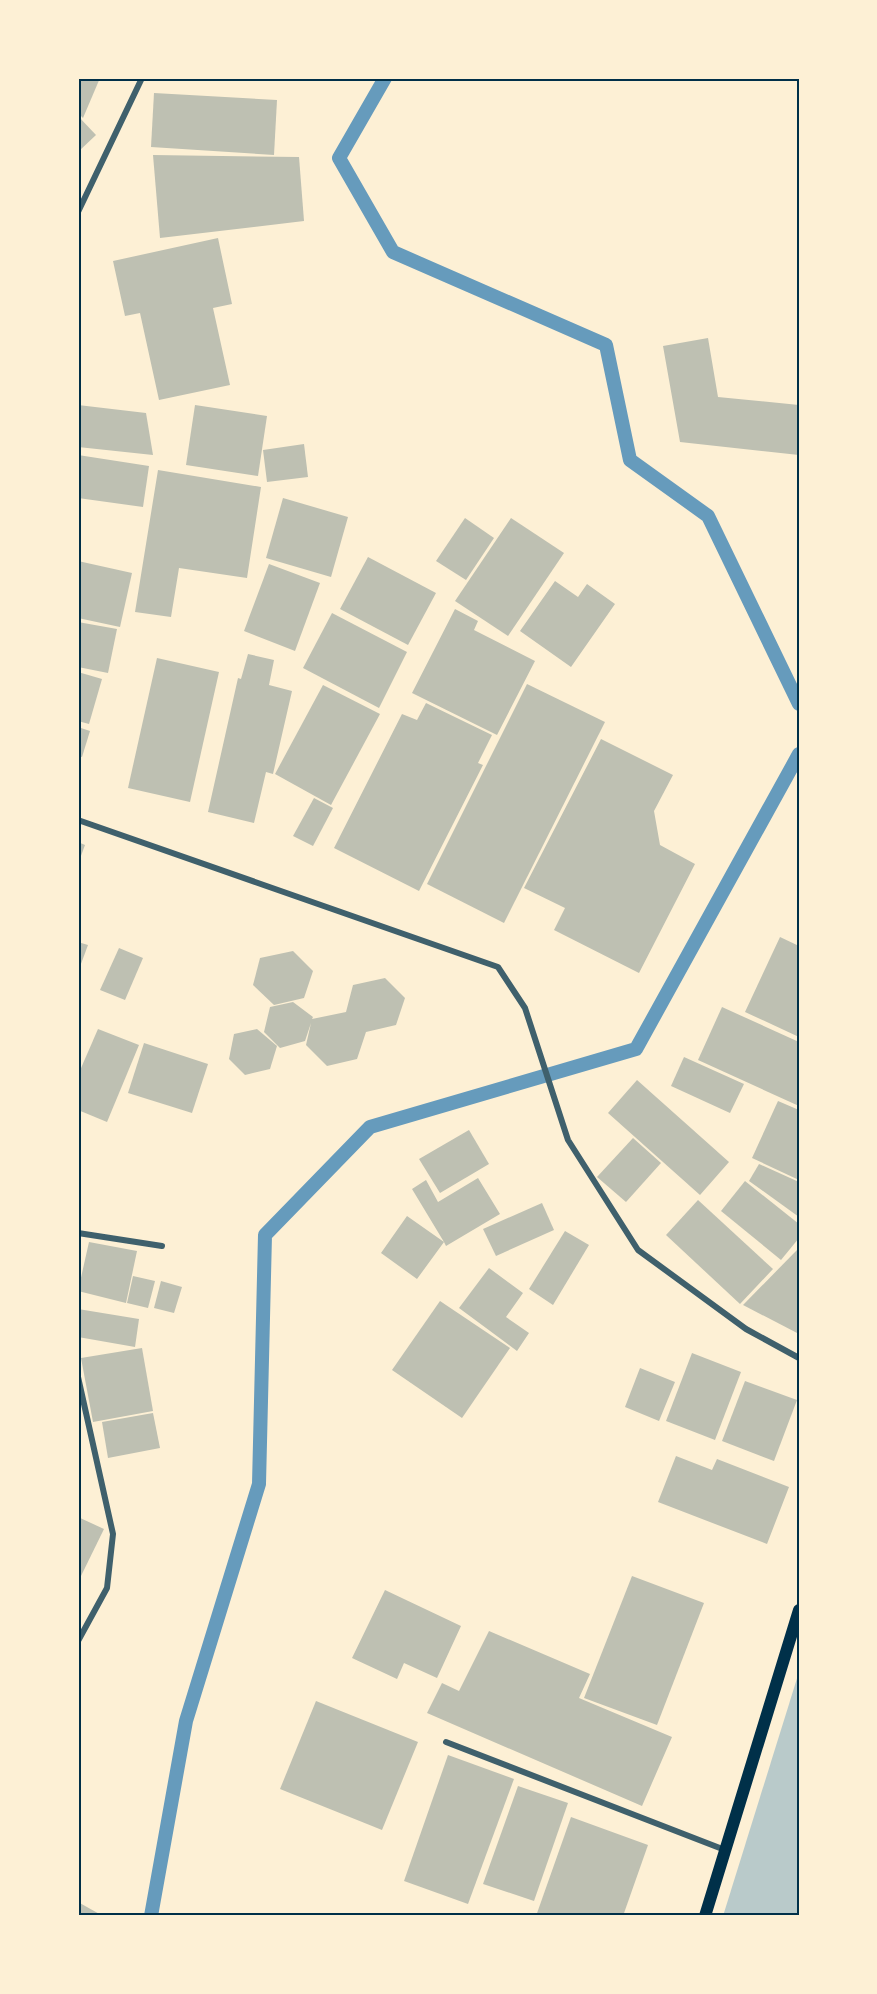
<svg xmlns="http://www.w3.org/2000/svg" width="877" height="1994" font-family="'Fira Sans Condensed',sans-serif">
	<style>
		.green { fill: #b9caca }
		.lines { fill: none; stroke-linecap: round; stroke-linejoin: round }
		.stream { stroke: #669bbc; stroke-width: 14 }
		.building { fill: #bec0b2 }
		.minor { stroke: #3f606c; stroke-width: 6 }
		.secondary { stroke: #003049; stroke-width: 12 }
		.neatline { fill: none; stroke: #003049; stroke-width: 2 }
	</style>
	<rect width="100%" height="100%" fill="#fdf0d5"/>
	<path class="green" d="M 799,1672 L 799,1916 L 723,1916 Z"/>
	<g class="lines">
		<g class="stream">
			<path d="M 385,78 L 339,158 L 393,252 L 606,345 L 630,460 L 708,516 L 799,704"/>
			<path d="M 151,1916 L 186,1721 L 259,1484 L 265,1235 L 370,1127 L 636,1049 L 799,754"/>
		</g>
	</g>
	<g class="building">
		<path d="M 78,78 L 100,78 L 83,118 L 78,113 Z"/>
		<path d="M 154,93 L 277,100 L 274,155 L 151,147 Z"/>
		<path d="M 78,116 L 96,135 L 78,152 Z"/>
		<path d="M 153,155 L 299,157 L 304,221 L 160,238 Z"/>
		<path d="M 218,238 L 232,304 L 213,308 L 230,385 L 159,400 L 140,313 L 125,316 L 113,261 Z"/>
		<path d="M 708,338 L 718,397 L 799,405 L 799,455 L 680,442 L 663,346 Z"/>
		<path d="M 78,405 L 146,413 L 153,455 L 78,447 Z"/>
		<path d="M 195,405 L 267,416 L 258,476 L 186,465 Z"/>
		<path d="M 304,444 L 308,477 L 267,482 L 263,450 Z"/>
		<path d="M 78,455 L 149,466 L 143,507 L 78,498 Z"/>
		<path d="M 158,470 L 261,487 L 247,578 L 179,568 L 171,617 L 135,612 Z"/>
		<path d="M 283,498 L 348,517 L 331,577 L 266,558 Z"/>
		<path d="M 465,518 L 494,538 L 466,580 L 436,561 Z"/>
		<path d="M 511,518 L 564,553 L 508,636 L 455,601 Z"/>
		<path d="M 368,557 L 436,593 L 408,645 L 340,609 Z"/>
		<path d="M 78,561 L 132,573 L 120,627 L 78,618 Z"/>
		<path d="M 269,564 L 320,583 L 295,651 L 244,631 Z"/>
		<path d="M 555,581 L 578,597 L 587,584 L 615,604 L 571,667 L 520,631 Z"/>
		<path d="M 455,609 L 478,621 L 474,630 L 535,661 L 497,735 L 412,693 Z"/>
		<path d="M 332,613 L 407,652 L 379,708 L 303,668 Z"/>
		<path d="M 78,622 L 117,629 L 108,673 L 78,667 Z"/>
		<path d="M 248,654 L 274,660 L 269,685 L 292,691 L 273,774 L 266,772 L 254,823 L 208,812 L 238,678 L 241,679 Z"/>
		<path d="M 157,658 L 219,672 L 190,802 L 128,788 Z"/>
		<path d="M 78,672 L 102,679 L 89,724 L 78,721 Z"/>
		<path d="M 527,684 L 605,722 L 504,923 L 427,884 Z"/>
		<path d="M 323,685 L 380,714 L 331,805 L 275,774 Z"/>
		<path d="M 426,703 L 492,735 L 478,763 L 483,765 L 419,891 L 334,848 L 402,714 L 417,720 Z"/>
		<path d="M 78,727 L 90,731 L 82,757 L 78,756 Z"/>
		<path d="M 601,739 L 673,775 L 654,811 L 660,845 L 695,864 L 639,973 L 554,930 L 565,908 L 524,888 Z"/>
		<path d="M 314,798 L 333,808 L 313,846 L 293,836 Z"/>
		<path d="M 78,842 L 85,845 L 78,864 Z"/>
		<path d="M 780,937 L 799,946 L 799,1037 L 745,1012 Z"/>
		<path d="M 78,942 L 88,945 L 78,972 Z"/>
		<path d="M 119,948 L 143,958 L 125,1000 L 100,990 Z"/>
		<path d="M 293,951 L 313,971 L 304,998 L 274,1005 L 253,985 L 260,958 Z"/>
		<path d="M 385,978 L 405,998 L 396,1025 L 366,1032 L 357,1059 L 327,1066 L 306,1045 L 311,1023 L 305,1041 L 280,1048 L 264,1032 L 270,1007 L 293,1002 L 313,1017 L 312,1019 L 346,1012 L 353,985 Z"/>
		<path d="M 722,1007 L 799,1042 L 799,1106 L 698,1060 Z"/>
		<path d="M 98,1029 L 139,1045 L 107,1122 L 78,1110 L 78,1075 Z"/>
		<path d="M 257,1029 L 277,1046 L 270,1069 L 245,1075 L 229,1059 L 234,1034 Z"/>
		<path d="M 144,1043 L 208,1064 L 192,1113 L 128,1093 Z"/>
		<path d="M 684,1057 L 744,1084 L 730,1113 L 671,1086 Z"/>
		<path d="M 637,1080 L 729,1162 L 700,1195 L 608,1113 Z"/>
		<path d="M 778,1101 L 799,1110 L 799,1180 L 752,1158 Z"/>
		<path d="M 469,1130 L 489,1164 L 440,1193 L 419,1159 Z"/>
		<path d="M 633,1138 L 661,1163 L 626,1202 L 597,1177 Z"/>
		<path d="M 759,1164 L 799,1182 L 799,1217 L 749,1181 Z"/>
		<path d="M 478,1178 L 500,1214 L 446,1246 L 444,1242 L 417,1279 L 381,1253 L 407,1216 L 444,1242 L 412,1189 L 426,1180 L 438,1202 Z"/>
		<path d="M 745,1181 L 799,1224 L 799,1238 L 781,1260 L 721,1211 Z"/>
		<path d="M 698,1200 L 773,1269 L 740,1304 L 666,1235 Z"/>
		<path d="M 542,1203 L 554,1230 L 496,1256 L 483,1229 Z"/>
		<path d="M 565,1231 L 589,1245 L 553,1305 L 529,1289 Z"/>
		<path d="M 89,1242 L 137,1251 L 126,1303 L 78,1291 Z"/>
		<path d="M 797,1250 L 799,1251 L 799,1334 L 743,1305 Z"/>
		<path d="M 489,1268 L 523,1293 L 506,1317 L 529,1333 L 517,1351 L 459,1308 Z"/>
		<path d="M 133,1276 L 155,1281 L 148,1308 L 127,1303 Z"/>
		<path d="M 161,1281 L 182,1287 L 174,1313 L 154,1308 Z"/>
		<path d="M 440,1301 L 510,1348 L 462,1418 L 392,1370 Z"/>
		<path d="M 78,1309 L 139,1319 L 135,1347 L 78,1337 Z"/>
		<path d="M 142,1348 L 153,1411 L 93,1422 L 81,1358 Z"/>
		<path d="M 692,1353 L 741,1372 L 715,1440 L 666,1421 Z"/>
		<path d="M 640,1368 L 675,1382 L 659,1421 L 625,1407 Z"/>
		<path d="M 745,1381 L 797,1400 L 774,1461 L 722,1441 Z"/>
		<path d="M 153,1413 L 160,1448 L 108,1458 L 102,1422 Z"/>
		<path d="M 676,1456 L 712,1470 L 717,1459 L 789,1487 L 767,1544 L 658,1502 Z"/>
		<path d="M 78,1517 L 104,1529 L 81,1576 L 78,1574 Z"/>
		<path d="M 632,1576 L 704,1603 L 657,1725 L 584,1698 Z"/>
		<path d="M 385,1590 L 461,1626 L 437,1678 L 404,1663 L 397,1679 L 352,1658 Z"/>
		<path d="M 489,1631 L 590,1674 L 579,1698 L 672,1737 L 642,1806 L 427,1713 L 442,1683 L 459,1691 Z"/>
		<path d="M 316,1701 L 418,1742 L 382,1830 L 280,1789 Z"/>
		<path d="M 448,1755 L 514,1779 L 468,1904 L 404,1881 Z"/>
		<path d="M 518,1786 L 568,1803 L 534,1901 L 483,1884 Z"/>
		<path d="M 571,1817 L 648,1845 L 623,1916 L 536,1916 Z"/>
		<path d="M 78,1902 L 103,1916 L 78,1916 Z"/>
	</g>
	<g class="lines">
		<g class="minor">
			<path d="M 78,212 L 142,78"/>
			<path d="M 78,820 L 498,967 L 525,1008 L 568,1140 L 638,1250 L 746,1329 L 799,1358"/>
			<path d="M 78,1233 L 162,1246"/>
			<path d="M 78,1377 L 113,1534 L 107,1588 L 78,1641"/>
			<path d="M 446,1742 L 725,1850"/>
		</g>
		<path class="secondary" d="M 705,1916 L 799,1610"/>
	</g>
	<rect width="877" height="1994" fill="none" stroke="#fdf0d5" stroke-width="159"/>
	<rect x="80" y="80" width="718" height="1834" class="neatline"/>
</svg>
